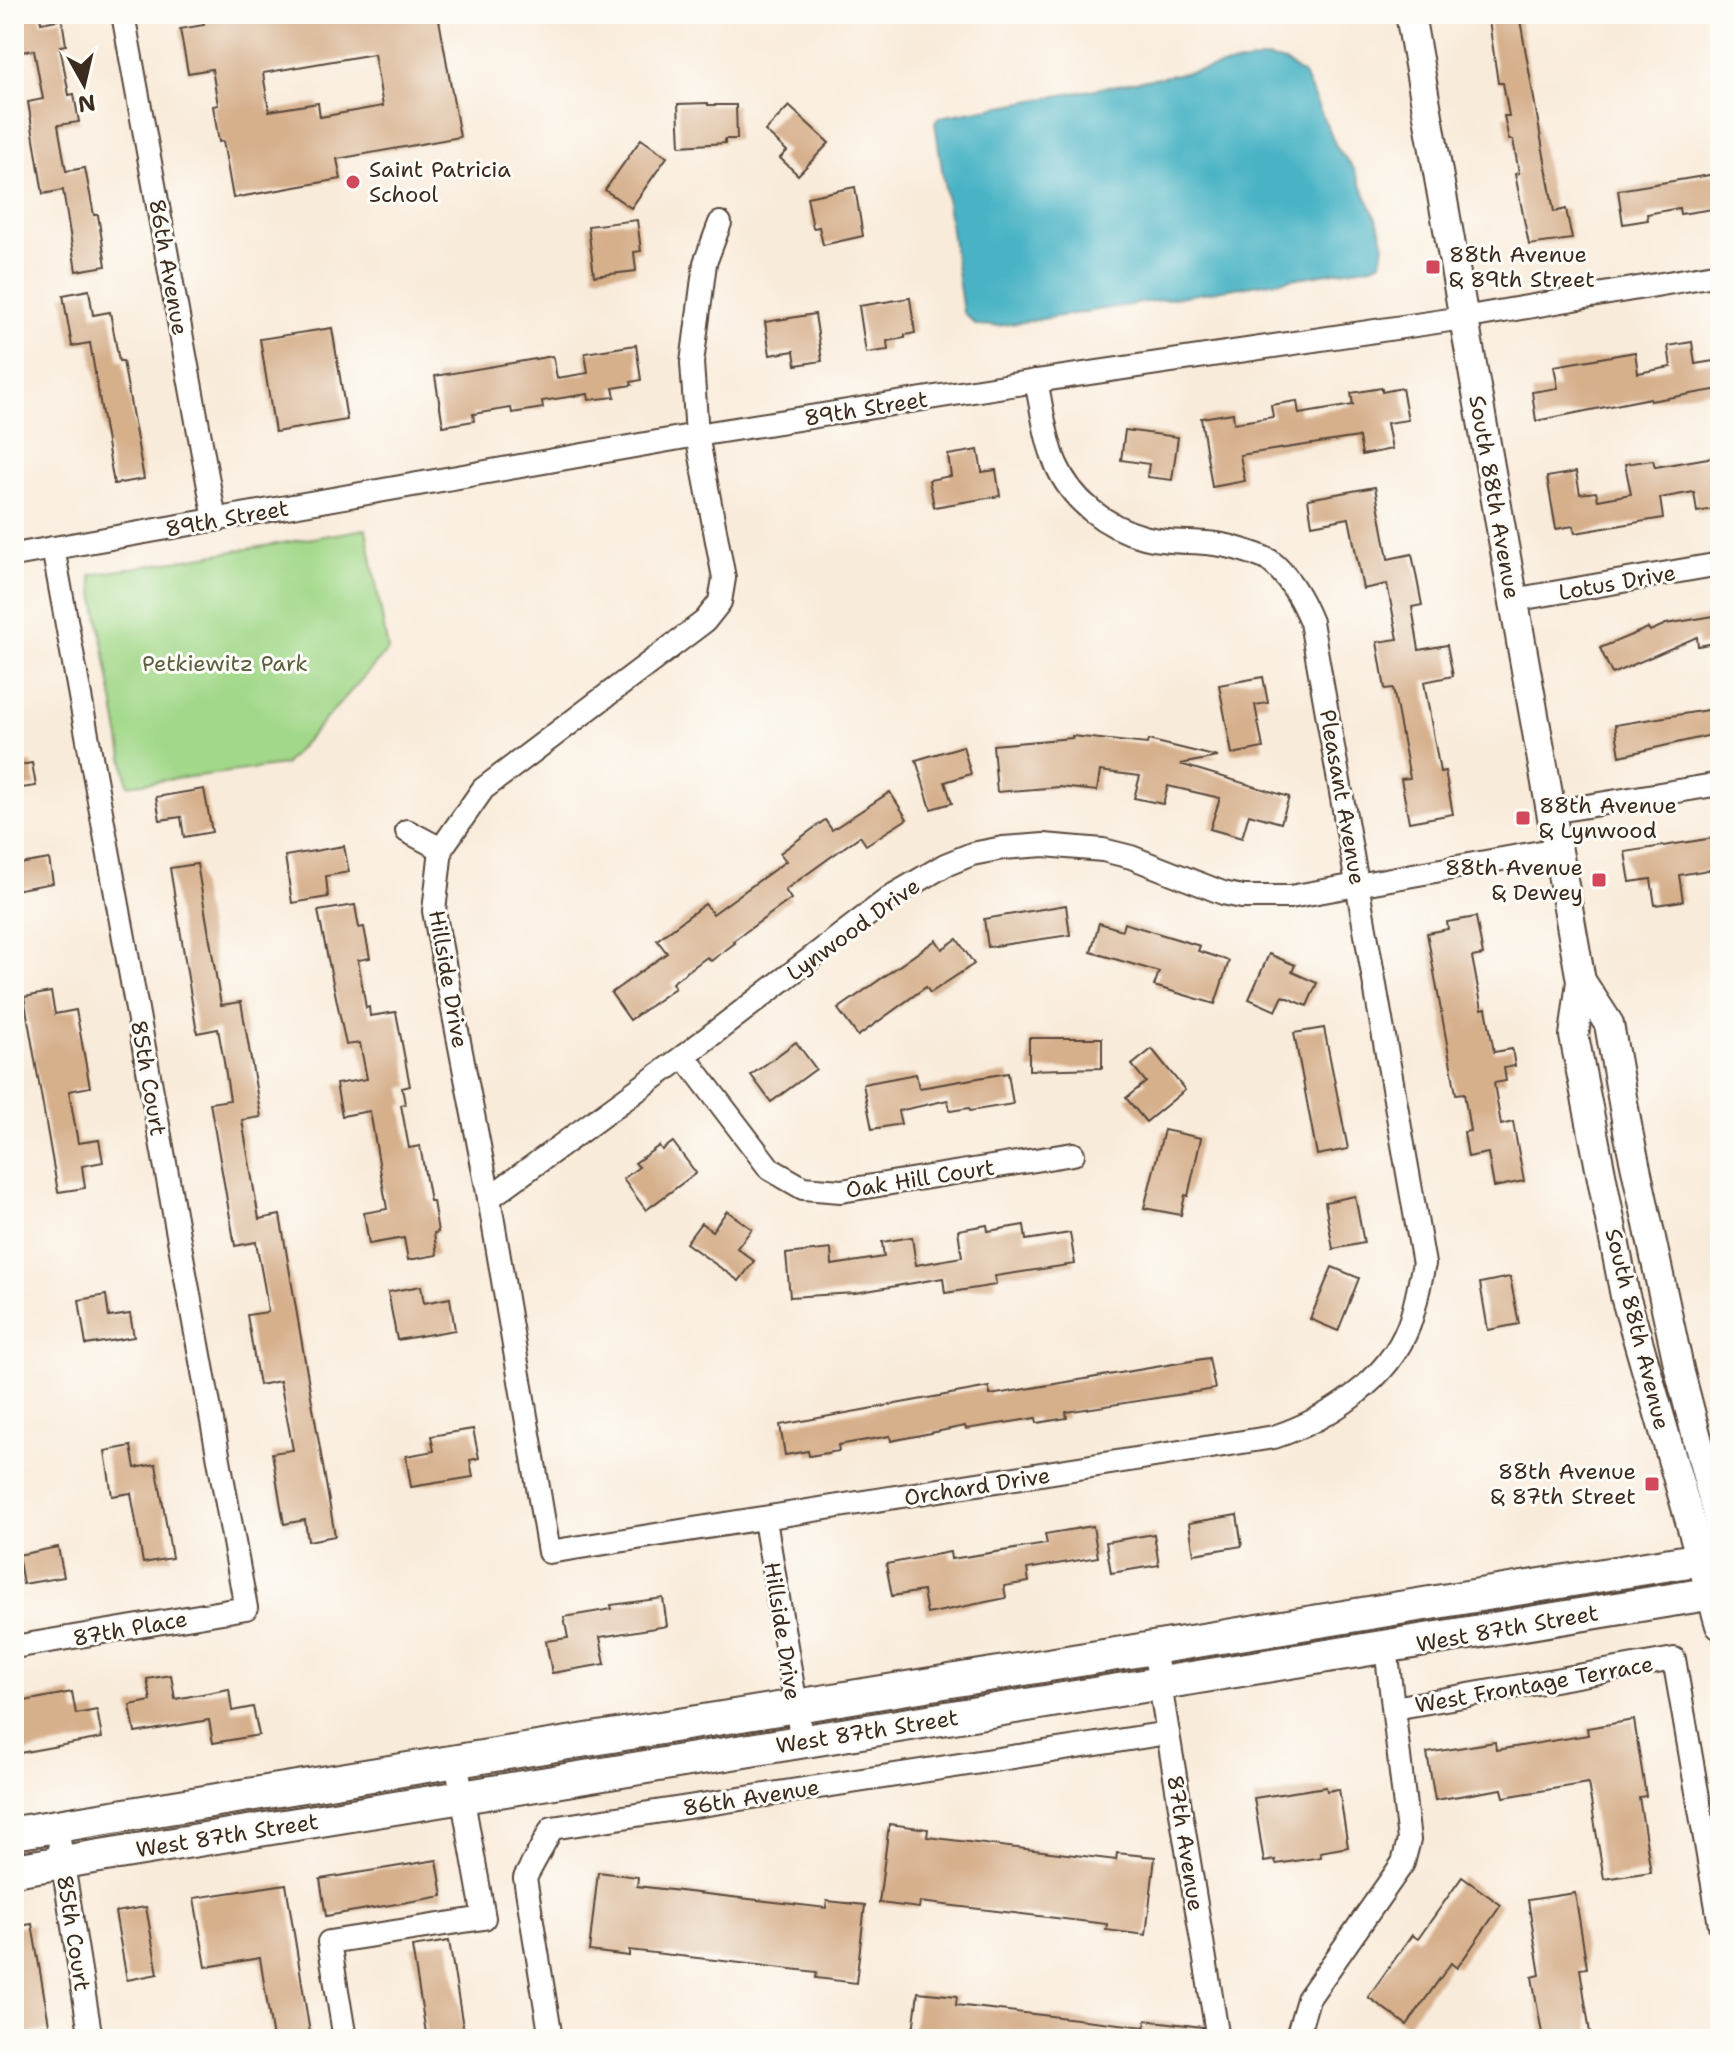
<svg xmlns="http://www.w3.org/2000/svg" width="1734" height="2053" font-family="'Shantell Sans',sans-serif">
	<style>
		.green { fill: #a2d889; stroke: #6e8154; stroke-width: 2 }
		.water { fill: #48b3c5; stroke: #426e72; stroke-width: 2 }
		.building { fill: #d6af8b; fill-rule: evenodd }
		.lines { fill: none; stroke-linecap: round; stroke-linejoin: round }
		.minor-casing { stroke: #58473a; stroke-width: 26 }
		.tertiary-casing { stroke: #58473a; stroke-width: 32 }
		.secondary-casing { stroke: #58473a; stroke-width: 36 }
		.minor { stroke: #fff; stroke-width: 22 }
		.tertiary { stroke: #fff; stroke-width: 28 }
		.secondary { stroke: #fff; stroke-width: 32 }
		.poi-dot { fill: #d1495b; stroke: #fdfcf7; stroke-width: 3 }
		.labels { text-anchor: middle; stroke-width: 6; stroke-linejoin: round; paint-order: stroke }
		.poi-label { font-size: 22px; fill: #3b2a1e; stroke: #fdfcf7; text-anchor: start }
		.street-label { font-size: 22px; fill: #3b2a1e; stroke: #fdfcf7 }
		.park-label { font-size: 22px; fill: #5a5e3e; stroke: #fdfcf7 }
	</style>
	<rect width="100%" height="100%" fill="#fdfcf7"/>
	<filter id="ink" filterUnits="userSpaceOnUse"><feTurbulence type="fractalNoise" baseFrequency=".0125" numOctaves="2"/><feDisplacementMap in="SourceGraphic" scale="16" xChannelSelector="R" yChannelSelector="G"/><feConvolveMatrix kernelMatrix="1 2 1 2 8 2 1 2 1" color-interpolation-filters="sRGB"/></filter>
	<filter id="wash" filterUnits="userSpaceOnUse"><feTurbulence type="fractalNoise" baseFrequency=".006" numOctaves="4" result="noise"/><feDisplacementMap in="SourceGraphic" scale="32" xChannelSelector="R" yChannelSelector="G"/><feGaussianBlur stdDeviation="1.8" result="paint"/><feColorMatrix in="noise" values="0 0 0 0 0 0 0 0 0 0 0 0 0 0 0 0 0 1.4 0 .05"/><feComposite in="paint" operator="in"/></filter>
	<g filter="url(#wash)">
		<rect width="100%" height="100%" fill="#f9ebda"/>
		<path class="green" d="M 366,529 L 388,650 L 284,765 L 128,785 L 91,575 Z"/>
		<path class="water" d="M 1267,58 L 1285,62 L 1304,75 L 1337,148 L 1354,169 L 1379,225 L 1384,245 L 1381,262 L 1372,266 L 998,326 L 976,325 L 963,312 L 935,122 L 940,117 Z"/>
		<g id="blocks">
			<g class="building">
				<path d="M 14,14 L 40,14 L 41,23 L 62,19 L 66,45 L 60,46 L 69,95 L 74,94 L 79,122 L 58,125 L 66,171 L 85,168 L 94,215 L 98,215 L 106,266 L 76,271 L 63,190 L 43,194 L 28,102 L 43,99 L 34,50 L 15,53 Z"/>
				<path d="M 202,14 L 438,14 L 460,137 L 337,159 L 341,179 L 233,198 L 223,141 L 219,142 L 213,106 L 218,105 L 212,69 L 188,73 L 180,29 L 204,25 ZM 374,54 L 383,106 L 320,117 L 318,103 L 269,111 L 263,73 Z"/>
				<path d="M 1488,14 L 1519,14 L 1554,212 L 1566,209 L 1572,239 L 1529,245 L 1515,174 L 1519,173 L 1513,140 L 1509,140 L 1504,116 L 1509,116 L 1503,83 L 1498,83 Z"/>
				<path d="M 708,103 L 708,105 L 736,105 L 737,139 L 725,139 L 725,143 L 680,146 L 678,104 Z"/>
				<path d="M 789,106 L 829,143 L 798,175 L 780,158 L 787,151 L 765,131 Z"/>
				<path d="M 641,139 L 667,157 L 631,208 L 605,190 Z"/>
				<path d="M 1716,174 L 1720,208 L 1680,214 L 1679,208 L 1647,214 L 1648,220 L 1623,224 L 1618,190 Z"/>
				<path d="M 855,187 L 863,236 L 823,245 L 819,227 L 813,228 L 807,197 Z"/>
				<path d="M 637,220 L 641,251 L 634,252 L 636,271 L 594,276 L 588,226 Z"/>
				<path d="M 89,290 L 93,315 L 110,312 L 119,361 L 123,361 L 144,479 L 114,484 L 90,343 L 72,346 L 63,295 Z"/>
				<path d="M 910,298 L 915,333 L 905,335 L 905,338 L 887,341 L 888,350 L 866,353 L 859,306 Z"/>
				<path d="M 815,314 L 822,361 L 796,365 L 794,351 L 770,355 L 765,322 Z"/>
				<path d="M 332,328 L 347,420 L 275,432 L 260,339 Z"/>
				<path d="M 1692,342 L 1695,364 L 1720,360 L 1720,389 L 1650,401 L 1650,398 L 1536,421 L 1532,392 L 1558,388 L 1554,366 L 1635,352 L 1638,373 L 1671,367 L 1668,346 Z"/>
				<path d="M 636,345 L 641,380 L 631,382 L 632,385 L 613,388 L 615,397 L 589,400 L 588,394 L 542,401 L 543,408 L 512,413 L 511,408 L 473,414 L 474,421 L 443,426 L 435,376 L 553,356 L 557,378 L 588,373 L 585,353 Z"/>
				<path d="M 1382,388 L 1382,392 L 1402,388 L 1408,420 L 1387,423 L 1392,449 L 1362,455 L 1359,437 L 1240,455 L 1245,481 L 1212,487 L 1201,418 L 1233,413 L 1234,423 L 1273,417 L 1271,405 L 1297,401 L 1299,414 L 1353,405 L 1351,393 Z"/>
				<path d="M 1125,430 L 1178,437 L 1172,480 L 1147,477 L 1149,464 L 1121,460 Z"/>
				<path d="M 978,450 L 982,472 L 996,470 L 1000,496 L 934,507 L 929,480 L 951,476 L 948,455 Z"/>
				<path d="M 1720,456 L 1720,508 L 1697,512 L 1694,492 L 1660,498 L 1663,518 L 1575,533 L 1573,526 L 1556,529 L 1547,477 L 1576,472 L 1580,494 L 1596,492 L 1598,500 L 1631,494 L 1625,464 L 1653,460 L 1655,467 Z"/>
				<path d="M 1375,487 L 1388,559 L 1412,554 L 1422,605 L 1412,607 L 1419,650 L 1447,645 L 1453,676 L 1424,682 L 1440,772 L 1445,771 L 1453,814 L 1409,822 L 1401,779 L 1410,778 L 1393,688 L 1385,689 L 1377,642 L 1398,639 L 1387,584 L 1363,589 L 1349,518 L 1312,525 L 1308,499 Z"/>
				<path d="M 1720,615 L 1720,642 L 1698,646 L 1697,637 L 1612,674 L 1600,648 L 1648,628 L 1650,631 L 1666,624 Z"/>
				<path d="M 1263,677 L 1268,703 L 1255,705 L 1263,748 L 1232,754 L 1219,685 Z"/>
				<path d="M 1720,708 L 1720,733 L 1620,756 L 1615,725 Z"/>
				<path d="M 1072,736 L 1147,744 L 1148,740 L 1218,757 L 1180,764 L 1289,797 L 1281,823 L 1249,814 L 1242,838 L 1210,829 L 1220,798 L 1168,786 L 1163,804 L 1134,798 L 1140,776 L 1100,771 L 1097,791 L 1060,787 L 997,792 L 993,745 L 1072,738 Z"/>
				<path d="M 963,746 L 971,774 L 945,782 L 952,803 L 931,809 L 916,760 Z"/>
				<path d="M 32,763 L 36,786 L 14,789 L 14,766 Z"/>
				<path d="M 204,789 L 212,832 L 184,837 L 181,817 L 160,820 L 156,797 Z"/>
				<path d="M 890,792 L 907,819 L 866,845 L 860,836 L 785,890 L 791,899 L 733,941 L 735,943 L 711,961 L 707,957 L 672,983 L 675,988 L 630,1020 L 611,993 L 667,953 L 657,940 L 705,904 L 713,914 L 786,861 L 780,853 L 825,820 L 832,830 Z"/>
				<path d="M 1720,837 L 1720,868 L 1679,875 L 1683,901 L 1655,905 L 1651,879 L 1630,882 L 1625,852 Z"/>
				<path d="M 344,846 L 349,872 L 326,876 L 328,897 L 292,903 L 285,856 Z"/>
				<path d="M 49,859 L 53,883 L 14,890 L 14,865 Z"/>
				<path d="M 197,864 L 221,1005 L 241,1002 L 261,1117 L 242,1120 L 259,1219 L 280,1215 L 335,1536 L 308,1541 L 305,1520 L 284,1524 L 272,1453 L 293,1450 L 280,1381 L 259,1385 L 247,1315 L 268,1312 L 265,1290 L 256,1242 L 235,1246 L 210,1103 L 230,1100 L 224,1062 L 218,1029 L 197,1033 L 170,868 Z"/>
				<path d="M 355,905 L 359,928 L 364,927 L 370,958 L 358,960 L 366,1008 L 369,1007 L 370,1016 L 396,1012 L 410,1086 L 402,1088 L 405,1104 L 401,1105 L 409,1148 L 420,1146 L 430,1201 L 433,1201 L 438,1232 L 434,1233 L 437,1255 L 408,1260 L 404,1238 L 369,1244 L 364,1213 L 387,1209 L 370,1111 L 342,1116 L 336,1084 L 367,1079 L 360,1043 L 346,1045 L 318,911 Z"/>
				<path d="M 1066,905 L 1070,935 L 988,947 L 984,919 Z"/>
				<path d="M 1476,917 L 1483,955 L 1472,957 L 1482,1009 L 1486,1008 L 1494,1052 L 1512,1049 L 1515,1066 L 1504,1068 L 1506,1081 L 1494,1083 L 1501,1125 L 1513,1122 L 1524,1181 L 1494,1187 L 1488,1153 L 1468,1157 L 1464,1132 L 1470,1131 L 1464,1093 L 1456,1094 L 1427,933 L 1448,929 L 1447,922 Z"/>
				<path d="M 1099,923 L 1122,930 L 1124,923 L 1170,937 L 1200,946 L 1198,951 L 1229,961 L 1215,1004 L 1154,986 L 1159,972 L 1091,952 Z"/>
				<path d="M 957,939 L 974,964 L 930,993 L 926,987 L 858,1036 L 838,1009 L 936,940 L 942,949 Z"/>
				<path d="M 1269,954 L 1295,965 L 1292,972 L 1317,983 L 1307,1006 L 1283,996 L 1276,1011 L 1249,999 Z"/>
				<path d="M 51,992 L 55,1014 L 76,1010 L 90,1087 L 69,1091 L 78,1143 L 99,1140 L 103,1162 L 82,1166 L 85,1188 L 58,1192 L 24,997 Z"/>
				<path d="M 1324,1028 L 1348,1149 L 1317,1155 L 1294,1033 Z"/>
				<path d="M 1029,1038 L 1102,1038 L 1102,1068 L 1029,1070 Z"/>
				<path d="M 796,1042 L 816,1069 L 771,1102 L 751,1075 Z"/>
				<path d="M 1152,1049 L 1185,1090 L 1146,1122 L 1126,1098 L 1146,1082 L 1132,1065 Z"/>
				<path d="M 1008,1073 L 1013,1104 L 970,1111 L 969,1108 L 950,1111 L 948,1100 L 898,1111 L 901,1124 L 872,1129 L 863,1084 L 916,1074 L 919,1088 Z"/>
				<path d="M 1164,1130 L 1201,1138 L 1188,1196 L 1185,1195 L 1181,1215 L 1144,1208 Z"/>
				<path d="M 673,1142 L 696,1173 L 646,1210 L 623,1179 L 639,1167 L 635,1163 L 659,1146 L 662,1150 Z"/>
				<path d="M 1355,1196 L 1364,1243 L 1333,1249 L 1325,1202 Z"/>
				<path d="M 727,1211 L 752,1229 L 737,1248 L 754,1261 L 739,1281 L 686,1243 L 701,1223 L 712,1231 Z"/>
				<path d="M 987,1225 L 988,1231 L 1024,1225 L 1026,1240 L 1070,1233 L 1075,1264 L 995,1276 L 996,1285 L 945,1293 L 943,1278 L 855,1293 L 790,1297 L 786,1254 L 831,1249 L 832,1265 L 884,1257 L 882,1242 L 912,1237 L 916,1265 L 962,1257 L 958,1230 Z"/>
				<path d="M 1332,1267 L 1359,1278 L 1338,1331 L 1310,1319 Z"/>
				<path d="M 1510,1277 L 1519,1324 L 1488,1330 L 1480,1283 Z"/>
				<path d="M 421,1286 L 424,1303 L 450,1298 L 455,1330 L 397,1340 L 388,1292 Z"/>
				<path d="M 106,1295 L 109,1317 L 130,1314 L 134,1337 L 86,1345 L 79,1300 Z"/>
				<path d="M 1209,1358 L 1215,1389 L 1066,1412 L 1067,1418 L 1037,1423 L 1036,1418 L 966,1429 L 965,1426 L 891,1441 L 890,1436 L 838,1445 L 839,1451 L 809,1456 L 808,1451 L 785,1455 L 780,1425 L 989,1387 L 990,1395 Z"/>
				<path d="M 473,1429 L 479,1458 L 470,1460 L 473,1477 L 411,1487 L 406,1456 L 434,1451 L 431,1436 Z"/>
				<path d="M 131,1446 L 135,1468 L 156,1464 L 172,1558 L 143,1563 L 131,1493 L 112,1496 L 105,1451 Z"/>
				<path d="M 1237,1515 L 1242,1546 L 1194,1554 L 1189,1523 Z"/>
				<path d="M 1093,1526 L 1098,1557 L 1027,1569 L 1029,1582 L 1004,1586 L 1006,1598 L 927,1614 L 923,1591 L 892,1596 L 886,1564 L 950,1552 L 951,1559 L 1047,1544 L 1045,1534 Z"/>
				<path d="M 1154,1534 L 1159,1565 L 1111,1573 L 1106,1542 Z"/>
				<path d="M 58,1547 L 64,1577 L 23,1584 L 18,1555 Z"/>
				<path d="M 663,1598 L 667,1626 L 600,1637 L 605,1664 L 552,1673 L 546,1641 L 568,1638 L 564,1617 L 612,1609 L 611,1605 Z"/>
				<path d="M 171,1675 L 175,1699 L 229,1689 L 232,1711 L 253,1707 L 259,1735 L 213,1743 L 209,1720 L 135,1733 L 130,1705 L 151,1701 L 147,1679 Z"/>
				<path d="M 72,1692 L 76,1714 L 97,1710 L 102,1738 L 14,1754 L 14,1703 Z"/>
				<path d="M 1634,1720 L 1646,1796 L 1639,1797 L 1651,1872 L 1604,1879 L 1588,1783 L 1504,1797 L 1502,1789 L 1435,1800 L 1427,1753 L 1495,1742 L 1496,1750 L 1588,1735 L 1587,1728 Z"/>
				<path d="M 1326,1787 L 1327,1791 L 1339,1789 L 1348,1847 L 1320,1852 L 1321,1857 L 1276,1864 L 1275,1860 L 1264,1862 L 1254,1798 Z"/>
				<path d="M 889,1824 L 928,1829 L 927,1837 L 1116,1860 L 1117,1853 L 1155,1857 L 1146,1935 L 1106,1930 L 1107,1924 L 920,1902 L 919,1908 L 879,1903 Z"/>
				<path d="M 437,1860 L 443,1896 L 326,1916 L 320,1879 Z"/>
				<path d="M 598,1872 L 638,1877 L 637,1886 L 826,1908 L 827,1901 L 865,1905 L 856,1983 L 816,1978 L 817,1972 L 629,1950 L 629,1956 L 589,1951 Z"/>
				<path d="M 1462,1877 L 1501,1905 L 1457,1968 L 1451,1963 L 1407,2025 L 1368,1997 L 1412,1935 L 1418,1939 Z"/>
				<path d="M 286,1884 L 311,2039 L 273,2039 L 260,1958 L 206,1967 L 194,1898 Z"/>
				<path d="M 1575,1893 L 1587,1968 L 1580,1969 L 1591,2039 L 1543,2039 L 1532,1977 L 1540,1975 L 1528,1900 Z"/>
				<path d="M 146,1907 L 158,1974 L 127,1980 L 115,1912 Z"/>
				<path d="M 32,1924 L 50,2030 L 14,2036 L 14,1927 Z"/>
				<path d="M 449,1941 L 465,2039 L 427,2039 L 412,1947 Z"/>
				<path d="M 918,1992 L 957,1996 L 956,2005 L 1145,2027 L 1146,2020 L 1202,2027 L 1204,2039 L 912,2039 Z"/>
			</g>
		</g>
	</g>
	<g filter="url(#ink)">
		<use href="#blocks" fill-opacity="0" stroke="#58473a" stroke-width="2"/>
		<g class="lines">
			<g class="minor-casing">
				<g id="minor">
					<path d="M 123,14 L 215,520"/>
					<path d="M 720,223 L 705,263 L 692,363 L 697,435 L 724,578 L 720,602 L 705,621 L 483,789 L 441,849 L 434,911 L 489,1198 L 549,1552 L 1274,1437 C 1328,1419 1388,1381 1409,1325 C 1416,1306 1419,1284 1424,1264 L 1311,622 C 1302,600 1289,576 1270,561 C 1260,555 1246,551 1235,548 C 1205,539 1173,545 1144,537 C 1106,527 1072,501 1056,464 C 1045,438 1042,408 1036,381"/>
					<path d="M 14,555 L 697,435 L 1036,381 L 1463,318 L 1720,274"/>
					<path d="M 1513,600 L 1720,564"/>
					<path d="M 1551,812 L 1720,784"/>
					<path d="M 407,831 L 441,849"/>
					<path d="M 684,1056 L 770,1169 L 803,1188 L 841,1191 L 1073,1154"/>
					<path d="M 489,1198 L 684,1056 L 892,896 L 945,865 L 972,854 L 1003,848 L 1044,845 L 1103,850 L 1131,857 L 1223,893 L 1242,897 L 1290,897 L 1558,849"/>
					<path d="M 765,1520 L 802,1742"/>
					<path d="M 14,1647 L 246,1608 L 53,548"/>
					<path d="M 1154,1648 L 1218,2039"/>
					<path d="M 1394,1708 L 1674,1659 L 1720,1925"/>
					<path d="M 57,1827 L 91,2039"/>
					<path d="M 345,2039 L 329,1942 L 484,1918 L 456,1761"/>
					<path d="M 551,2039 L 525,1878 L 552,1828 L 1168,1733"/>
					<path d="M 1299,2039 L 1299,2030 L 1308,1999 L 1403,1863 L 1409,1840 L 1386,1648"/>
				</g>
			</g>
			<g class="tertiary-casing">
				<g id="tertiary">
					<path d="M 1410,14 L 1581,981 L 1574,1036 L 1625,1296 L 1720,1625"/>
					<path d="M 1581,981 L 1609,1024 L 1629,1136 L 1680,1373 L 1720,1526"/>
				</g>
			</g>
			<g class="secondary-casing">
				<g id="secondary">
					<path d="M 14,1833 L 1720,1556"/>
					<path d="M 14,1870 L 1720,1592"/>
				</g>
			</g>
			<use href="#minor" class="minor"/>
			<use href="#tertiary" class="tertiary"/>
			<use href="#secondary" class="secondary"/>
		</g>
	</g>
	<g class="poi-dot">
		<circle cx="353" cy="182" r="8"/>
		<rect x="1425" y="259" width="16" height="16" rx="4"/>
		<rect x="1515" y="810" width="16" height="16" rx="4"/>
		<rect x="1591" y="872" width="16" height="16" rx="4"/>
		<rect x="1644" y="1476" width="16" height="16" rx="4"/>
	</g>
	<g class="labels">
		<g class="poi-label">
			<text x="369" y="177">Saint Patricia<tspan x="369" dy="25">School</tspan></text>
			<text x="1449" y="262">88th Avenue<tspan x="1449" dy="25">&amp; 89th Street</tspan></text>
			<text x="1539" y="813">88th Avenue<tspan x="1539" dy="25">&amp; Lynwood</tspan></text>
			<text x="1583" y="875" text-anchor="end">88th Avenue<tspan x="1583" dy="25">&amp; Dewey</tspan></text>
			<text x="1636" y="1479" text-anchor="end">88th Avenue<tspan x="1636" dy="25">&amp; 87th Street</tspan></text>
		</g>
		<g class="street-label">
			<text transform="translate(169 267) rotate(80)" y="8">86th Avenue</text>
			<text transform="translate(866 408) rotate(-9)" y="8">89th Street</text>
			<text transform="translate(1495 497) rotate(80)" y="8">South 88th Avenue</text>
			<text transform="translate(227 518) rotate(-10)" y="8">89th Street</text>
			<text transform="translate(1617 582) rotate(-10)" y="8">Lotus Drive</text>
			<text transform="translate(1343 797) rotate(80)" y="8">Pleasant Avenue</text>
			<text transform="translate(853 929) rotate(-36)" y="8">Lynwood Drive</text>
			<text transform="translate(449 979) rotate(80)" y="8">Hillside Drive</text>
			<text transform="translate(149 1078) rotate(80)" y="8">85th Court</text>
			<text transform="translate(920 1178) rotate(-9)" y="8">Oak Hill Court</text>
			<text transform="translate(1638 1329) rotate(76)" y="8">South 88th Avenue</text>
			<text transform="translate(977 1486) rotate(-9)" y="8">Orchard Drive</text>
			<text transform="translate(130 1628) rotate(-10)" y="8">87th Place</text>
			<text transform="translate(1507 1628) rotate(-10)" y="8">West 87th Street</text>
			<text transform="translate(783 1631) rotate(81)" y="8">Hillside Drive</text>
			<text transform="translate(1534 1684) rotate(-10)" y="8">West Frontage Terrace</text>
			<text transform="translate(867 1731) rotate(-9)" y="8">West 87th Street</text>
			<text transform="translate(751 1797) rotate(-9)" y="8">86th Avenue</text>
			<text transform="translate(227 1835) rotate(-9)" y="8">West 87th Street</text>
			<text transform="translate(1186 1843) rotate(81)" y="8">87th Avenue</text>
			<text transform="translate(74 1933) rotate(81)" y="8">85th Court</text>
		</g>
		<g class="park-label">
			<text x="225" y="671">Petkiewitz Park</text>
		</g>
	</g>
	<rect width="1734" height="2053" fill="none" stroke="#fdfcf7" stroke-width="48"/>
	<g transform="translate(84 84) rotate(172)" stroke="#fdfcf7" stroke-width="6" paint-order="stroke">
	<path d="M0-6L14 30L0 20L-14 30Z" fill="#3b2a1e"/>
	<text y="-12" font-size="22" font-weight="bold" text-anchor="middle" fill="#3b2a1e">N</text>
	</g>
</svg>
